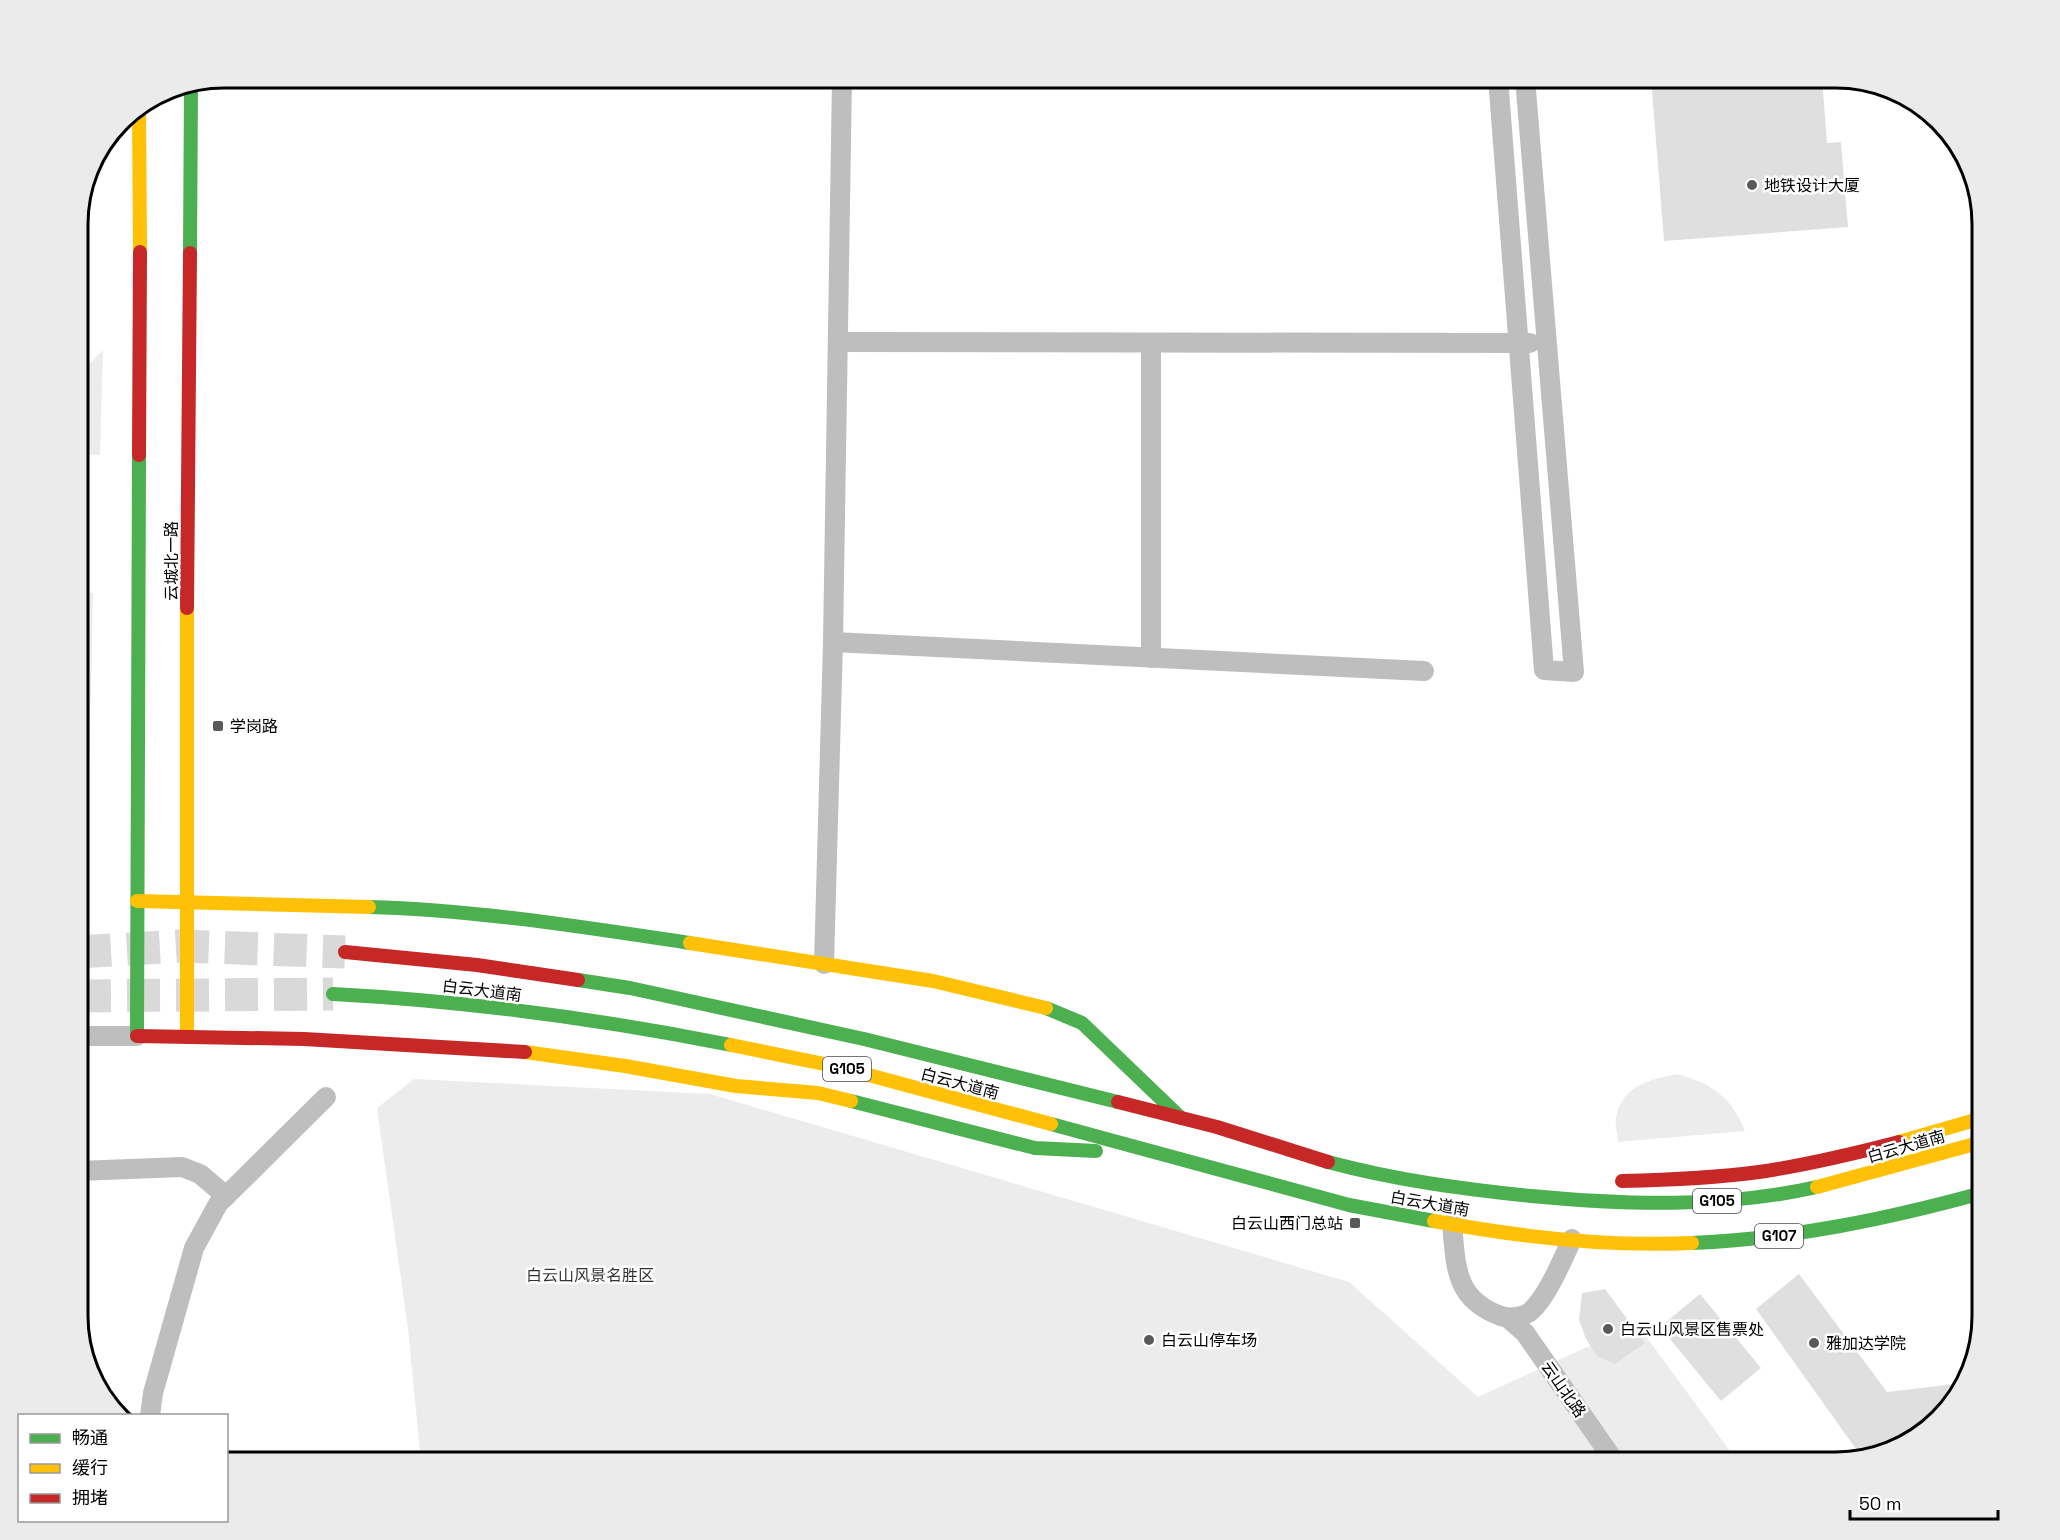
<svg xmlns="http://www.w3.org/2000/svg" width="2060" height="1540" font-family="'Space Grotesk','Noto Sans SC',sans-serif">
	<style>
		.green { fill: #ececec }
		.building { fill: #dfdfdf }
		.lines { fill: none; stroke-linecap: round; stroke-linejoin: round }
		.highway-tunnel { stroke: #d9d9d9; stroke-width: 33; stroke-dasharray: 33 16; stroke-linecap: butt }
		.street { stroke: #bebebe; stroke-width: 20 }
		.fast { stroke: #4caf50; stroke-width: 14 }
		.slow { stroke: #ffc107; stroke-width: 14 }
		.jam { stroke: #c62828; stroke-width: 14 }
		.poi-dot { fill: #595959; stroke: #fff; stroke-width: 2 }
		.labels { text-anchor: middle; stroke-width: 5; stroke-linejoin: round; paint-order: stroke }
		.shield { fill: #fff; stroke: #4c4c4c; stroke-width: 1.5 }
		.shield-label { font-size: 15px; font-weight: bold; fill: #000 }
		.poi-label { font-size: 16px; fill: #000; stroke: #fff; text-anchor: start }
		.street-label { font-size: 16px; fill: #000; stroke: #fff }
		.park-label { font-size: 16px; fill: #333; stroke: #fff }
		.rim { fill: none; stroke: #000; stroke-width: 3 }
	</style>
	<rect width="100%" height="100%" fill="#fff"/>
	<g class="green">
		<path d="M 103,350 L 100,455 L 78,454 L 78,370 L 89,364 Z"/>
		<path d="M 78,592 L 93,593 L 85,971 L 78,994 Z"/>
		<path d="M 1677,1074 C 1712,1084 1731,1096 1745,1131 L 1618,1142 C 1617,1133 1614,1121 1617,1113 C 1625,1085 1651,1079 1677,1074 Z"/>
		<path d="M 414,1079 L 710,1094 L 1349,1282 L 1478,1397 L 1637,1324 L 1738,1462 L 421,1462 L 408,1329 L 377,1108 Z"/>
	</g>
	<g class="building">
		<path d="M 1651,78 L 1822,78 L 1827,143 L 1841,142 L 1848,227 L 1664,241 Z"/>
		<path d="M 1799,1274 L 1887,1392 L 1963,1383 L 1951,1405 L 1904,1443 L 1856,1449 L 1756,1309 Z"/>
		<path d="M 1605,1289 L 1645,1343 L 1615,1364 L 1597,1356 L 1586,1339 L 1579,1320 L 1582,1293 Z"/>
		<path d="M 1700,1294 L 1761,1368 L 1721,1401 L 1660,1327 Z"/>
	</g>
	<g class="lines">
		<g class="highway-tunnel">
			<path d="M 78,952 L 181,946 L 345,952"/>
			<path d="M 78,996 L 333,994"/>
		</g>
		<g class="street">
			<path d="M 1498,78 L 1544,670 L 1574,672 L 1525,78"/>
			<path d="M 838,342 L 1530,343"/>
			<path d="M 1151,343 L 1151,658"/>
			<path d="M 833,642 L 1424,671"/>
			<path d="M 824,964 L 833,642 L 842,78"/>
			<path d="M 78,1036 L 137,1036"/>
			<path d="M 78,1171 L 182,1167 L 200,1174 L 226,1196"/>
			<path d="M 1452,1223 C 1456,1266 1454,1299 1501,1316 C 1509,1319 1524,1317 1531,1311 C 1547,1297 1563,1259 1572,1239"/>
			<path d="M 1509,1319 L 1525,1333 L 1615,1462"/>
			<path d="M 150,1416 L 153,1393 L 194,1248 L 218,1204 L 326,1097"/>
		</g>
		<g class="fast">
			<path d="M 190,253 L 191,85"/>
			<path d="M 369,907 C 477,910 583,927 690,943"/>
			<path d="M 578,980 L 630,988 L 864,1039 L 1118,1102"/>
			<path d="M 333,994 C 466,1001 600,1019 731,1045"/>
			<path d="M 1046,1008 L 1082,1023 L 1181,1118"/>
			<path d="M 137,1036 L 139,455"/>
			<path d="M 851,1101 L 1035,1148 L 1096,1151"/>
			<path d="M 1051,1124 L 1349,1205 L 1434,1221"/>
			<path d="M 1328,1162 C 1395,1180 1462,1189 1531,1196 C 1627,1205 1722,1208 1817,1187"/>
			<path d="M 1692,1243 C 1791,1239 1887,1219 1982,1193"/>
		</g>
		<g class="slow">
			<path d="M 139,108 L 140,252"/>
			<path d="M 187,608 L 187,1037"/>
			<path d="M 137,901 L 369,907"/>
			<path d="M 690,943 L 933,981 L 1046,1008"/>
			<path d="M 731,1045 L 839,1067 L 1051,1124"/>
			<path d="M 525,1052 L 625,1066 L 736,1086 L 818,1093 L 851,1101"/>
			<path d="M 1899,1142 L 1982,1118"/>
			<path d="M 1817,1187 L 1982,1142"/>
			<path d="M 1434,1221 C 1519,1237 1605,1247 1692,1243"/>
		</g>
		<g class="jam">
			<path d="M 139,455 L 140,252"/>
			<path d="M 187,608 L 190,253"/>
			<path d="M 345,952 L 477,965 L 578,980"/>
			<path d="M 137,1036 L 304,1039 L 525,1052"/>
			<path d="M 1118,1102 L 1217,1127 L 1328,1162"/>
			<path d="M 1622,1181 C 1668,1180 1714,1178 1759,1172 C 1807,1165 1853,1154 1899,1142"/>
		</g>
	</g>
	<g class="poi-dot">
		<circle cx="1752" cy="185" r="6"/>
		<rect x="212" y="720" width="12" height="12" rx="3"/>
		<rect x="1349" y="1217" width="12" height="12" rx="3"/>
		<circle cx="1608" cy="1329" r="6"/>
		<circle cx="1149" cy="1340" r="6"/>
		<circle cx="1814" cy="1343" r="6"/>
	</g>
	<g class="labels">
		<g class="shield">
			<rect x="823" y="1057" width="48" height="24" rx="4.5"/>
			<rect x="1693" y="1189" width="48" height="24" rx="4.5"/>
			<rect x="1755" y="1224" width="48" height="24" rx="4.5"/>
		</g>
		<g class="shield-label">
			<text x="847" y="1074">G105</text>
			<text x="1717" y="1206">G105</text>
			<text x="1779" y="1241">G107</text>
		</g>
		<g class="poi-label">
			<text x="1764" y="191">地铁设计大厦</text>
			<text x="230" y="732">学岗路</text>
			<text x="1343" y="1229" text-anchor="end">白云山西门总站</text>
			<text x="1620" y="1335">白云山风景区售票处</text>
			<text x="1161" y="1346">白云山停车场</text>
			<text x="1826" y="1349">雅加达学院</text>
		</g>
		<g class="street-label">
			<text transform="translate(171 561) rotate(-90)" y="6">云城北一路</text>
			<text transform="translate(482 990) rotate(7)" y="6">白云大道南</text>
			<text transform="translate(960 1083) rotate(15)" y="6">白云大道南</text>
			<text transform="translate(1906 1146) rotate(-16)" y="6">白云大道南</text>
			<text transform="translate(1430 1203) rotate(10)" y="6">白云大道南</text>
			<text transform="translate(1564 1389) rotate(55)" y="6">云山北路</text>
		</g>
		<g class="park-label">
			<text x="590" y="1281">白云山风景名胜区</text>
		</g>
	</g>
	<path d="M0 0H2060V1540H0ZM224 88H1836A136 136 0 0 1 1972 224V1316A136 136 0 0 1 1836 1452H224A136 136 0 0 1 88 1316V224A136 136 0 0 1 224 88Z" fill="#ebebeb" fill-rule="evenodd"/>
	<path class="rim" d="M224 88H1836A136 136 0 0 1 1972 224V1316A136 136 0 0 1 1836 1452H224A136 136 0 0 1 88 1316V224A136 136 0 0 1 224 88Z"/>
	<rect x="18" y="1414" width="210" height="108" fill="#ffffff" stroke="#999999" stroke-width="1.5"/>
	<rect x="30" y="1434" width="30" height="9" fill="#4caf50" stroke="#999999" stroke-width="1.5"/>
	<text x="72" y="1444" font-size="18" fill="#000000">畅通</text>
	<rect x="30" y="1464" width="30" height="9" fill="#ffc107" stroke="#999999" stroke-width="1.5"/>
	<text x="72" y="1474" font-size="18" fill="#000000">缓行</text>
	<rect x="30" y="1494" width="30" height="9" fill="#c62828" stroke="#999999" stroke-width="1.5"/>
	<text x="72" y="1504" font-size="18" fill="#000000">拥堵</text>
	<path d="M1850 1510v9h148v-9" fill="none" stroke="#000000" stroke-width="3"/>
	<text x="1859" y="1510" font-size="18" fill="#000000" stroke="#ffffff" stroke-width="4.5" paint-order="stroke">50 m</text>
</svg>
